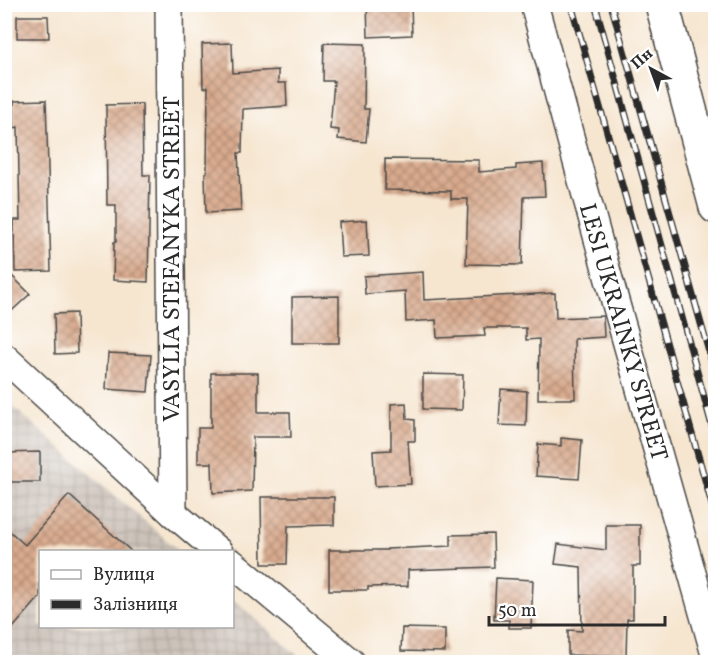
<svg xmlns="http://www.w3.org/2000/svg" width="720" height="667" font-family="Vollkorn,serif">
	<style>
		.industrial { fill: url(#industrial-grid) }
		.building { fill: url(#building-cross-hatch) }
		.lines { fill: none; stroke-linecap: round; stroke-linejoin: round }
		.street-casing { stroke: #494744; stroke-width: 30 }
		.secondary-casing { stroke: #494744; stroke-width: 36 }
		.street { stroke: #fff; stroke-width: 27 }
		.secondary { stroke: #fff; stroke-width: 33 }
		.rail-casing { stroke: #2b2b2b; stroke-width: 7 }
		.rail { stroke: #fff; stroke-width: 4.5; stroke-dasharray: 14; stroke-linecap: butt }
		.labels { text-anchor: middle; stroke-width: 5; stroke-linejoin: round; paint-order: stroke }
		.street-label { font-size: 24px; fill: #2b2b2b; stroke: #fff }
	</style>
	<defs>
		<pattern id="industrial-grid" width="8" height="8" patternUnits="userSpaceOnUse" patternTransform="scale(1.5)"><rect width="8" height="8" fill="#ccc2b9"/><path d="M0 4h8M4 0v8" fill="none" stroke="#afa79f"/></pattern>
		<pattern id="building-cross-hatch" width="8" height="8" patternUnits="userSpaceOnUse" patternTransform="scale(1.5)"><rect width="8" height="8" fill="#d9ab8e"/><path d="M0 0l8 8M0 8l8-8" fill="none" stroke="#b08b74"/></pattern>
	</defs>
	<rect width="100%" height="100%" fill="#fff"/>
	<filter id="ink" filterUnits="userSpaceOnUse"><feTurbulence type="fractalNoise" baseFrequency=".0167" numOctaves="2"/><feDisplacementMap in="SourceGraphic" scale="12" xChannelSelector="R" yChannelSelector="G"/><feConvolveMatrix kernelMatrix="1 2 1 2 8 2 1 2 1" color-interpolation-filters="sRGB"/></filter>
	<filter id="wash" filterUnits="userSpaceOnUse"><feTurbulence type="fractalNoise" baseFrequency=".008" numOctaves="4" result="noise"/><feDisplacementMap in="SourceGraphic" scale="24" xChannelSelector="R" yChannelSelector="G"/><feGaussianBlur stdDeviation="1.35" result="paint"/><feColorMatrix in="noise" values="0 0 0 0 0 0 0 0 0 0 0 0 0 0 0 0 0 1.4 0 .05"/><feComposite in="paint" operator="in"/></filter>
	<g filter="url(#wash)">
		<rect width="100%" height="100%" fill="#f6e6d0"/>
		<path class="industrial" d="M 4,399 L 179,551 L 40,552 L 40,626 L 232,626 L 233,599 L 305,662 L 5,662 Z"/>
		<g id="blocks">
			<g class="building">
				<path d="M 367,4 L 411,4 L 412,35 L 368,37 Z"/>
				<path d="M 17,16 L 48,16 L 49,38 L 17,38 Z"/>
				<path d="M 232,43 L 233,73 L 278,70 L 278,83 L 286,83 L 287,106 L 243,109 L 242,153 L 238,153 L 241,211 L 206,213 L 205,173 L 207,172 L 208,87 L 203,88 L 202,44 Z"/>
				<path d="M 324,43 L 365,44 L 364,109 L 369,109 L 366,142 L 338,139 L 339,130 L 330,129 L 334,81 L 323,81 Z"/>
				<path d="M 46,100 L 51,271 L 15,272 L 14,220 L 20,220 L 18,127 L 14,128 L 14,101 Z"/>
				<path d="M 142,104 L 143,175 L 150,175 L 148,282 L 113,280 L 114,242 L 116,242 L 116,205 L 107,205 L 106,105 Z"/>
				<path d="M 385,159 L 479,160 L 479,172 L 516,169 L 516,165 L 543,163 L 545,196 L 524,197 L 522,265 L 466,264 L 468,199 L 451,199 L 451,191 L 385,190 Z"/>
				<path d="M 367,220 L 369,256 L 341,257 L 339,222 Z"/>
				<path d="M 4,268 L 30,294 L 4,318 Z"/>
				<path d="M 423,272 L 424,300 L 555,293 L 556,318 L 603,316 L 604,337 L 574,339 L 575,399 L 538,399 L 539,339 L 526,340 L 526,328 L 484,328 L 485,336 L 437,338 L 436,320 L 406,322 L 405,291 L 365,294 L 364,276 Z"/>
				<path d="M 339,296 L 339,343 L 292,343 L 292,297 Z"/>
				<path d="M 76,313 L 77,353 L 55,354 L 54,314 Z"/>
				<path d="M 108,353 L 151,355 L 148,392 L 106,389 Z"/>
				<path d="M 211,373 L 258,373 L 258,412 L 290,412 L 291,437 L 253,437 L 252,491 L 213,493 L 212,463 L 198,463 L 198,428 L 211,428 Z"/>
				<path d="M 423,374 L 463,375 L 462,410 L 423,409 Z"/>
				<path d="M 501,389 L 527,391 L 526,426 L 499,425 Z"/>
				<path d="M 406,403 L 407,419 L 415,420 L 415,441 L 408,441 L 411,484 L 375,486 L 373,451 L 391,450 L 391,404 Z"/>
				<path d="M 561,438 L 582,440 L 579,479 L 536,476 L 538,444 L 561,446 Z"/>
				<path d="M 40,452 L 40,482 L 4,482 L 4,453 Z"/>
				<path d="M 69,495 L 132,552 L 40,552 L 40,597 L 4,638 L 4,526 L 25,545 Z"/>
				<path d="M 261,497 L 334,497 L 334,525 L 288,526 L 287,564 L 262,564 Z"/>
				<path d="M 606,525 L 640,525 L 640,566 L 633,566 L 633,619 L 627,619 L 626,657 L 568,655 L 568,630 L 582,631 L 581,567 L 555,564 L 558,544 L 606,550 Z"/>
				<path d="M 493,534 L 494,567 L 408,570 L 408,586 L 368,587 L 368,590 L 329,590 L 329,550 L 387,550 L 387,549 L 451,546 L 451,535 Z"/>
				<path d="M 496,578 L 533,580 L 531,628 L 509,628 L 509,620 L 494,620 Z"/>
				<path d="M 402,628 L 445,629 L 445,652 L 401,651 Z"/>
			</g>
		</g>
	</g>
	<g filter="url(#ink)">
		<use href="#blocks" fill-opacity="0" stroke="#494744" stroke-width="1.5"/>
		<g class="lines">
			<g class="street-casing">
				<g id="street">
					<path d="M 169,4 L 173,513"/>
					<path d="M 534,4 L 608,276 L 716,658"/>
					<path d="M 4,357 L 173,513 L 219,552"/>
					<path d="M 232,563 L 351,662"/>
				</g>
			</g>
			<g class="secondary-casing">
				<path id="secondary" d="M 662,4 L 716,207"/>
			</g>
			<use href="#street" class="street"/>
			<use href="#secondary" class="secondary"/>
			<g class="rail-casing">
				<g id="rail">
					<path d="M 571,4 L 716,519"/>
					<path d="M 595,4 L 716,440"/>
					<path d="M 611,4 L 716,377"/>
				</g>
			</g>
			<use href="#rail" class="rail"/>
		</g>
	</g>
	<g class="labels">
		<g class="street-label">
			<text transform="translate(171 259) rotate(-90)" y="8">VASYLIA STEFANYKA STREET</text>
			<text transform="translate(624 332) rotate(74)" y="8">LESI UKRAINKY STREET</text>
		</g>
	</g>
	<rect width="720" height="667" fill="none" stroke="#fff" stroke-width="24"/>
	<rect x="39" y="550" width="195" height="78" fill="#ffffff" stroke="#aaaaaa" stroke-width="1.5"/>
	<rect x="51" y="570" width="30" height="9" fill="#ffffff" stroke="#aaaaaa" stroke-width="1.5"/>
	<text x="93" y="580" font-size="18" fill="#2b2b2b">Вулиця</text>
	<rect x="51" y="600" width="30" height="9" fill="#2b2b2b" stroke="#aaaaaa" stroke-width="1.5"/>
	<text x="93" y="610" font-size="18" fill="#2b2b2b">Залізниця</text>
	<g transform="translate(651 69) rotate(319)" stroke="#ffffff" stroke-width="4.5" paint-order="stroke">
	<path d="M0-4.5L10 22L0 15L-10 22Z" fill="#2b2b2b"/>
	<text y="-9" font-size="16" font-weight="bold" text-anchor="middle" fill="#2b2b2b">Пн</text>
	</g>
	<path d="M489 616v9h176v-9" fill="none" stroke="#2b2b2b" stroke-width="3"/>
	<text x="498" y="616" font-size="18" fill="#2b2b2b" stroke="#ffffff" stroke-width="4.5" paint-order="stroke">50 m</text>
</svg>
